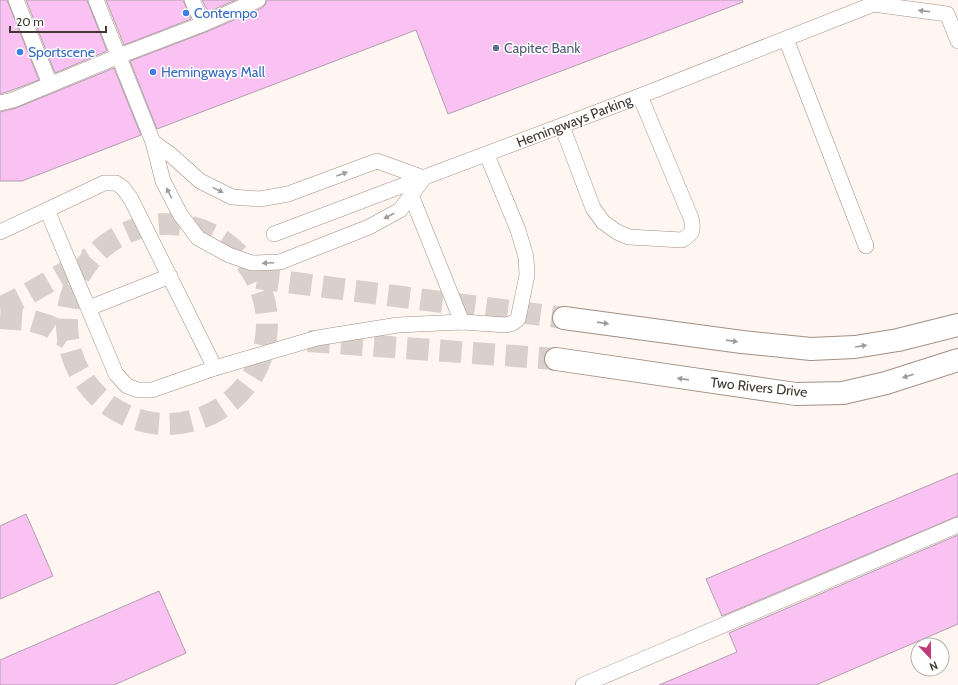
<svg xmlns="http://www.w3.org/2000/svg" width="958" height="685" font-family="Cabin,sans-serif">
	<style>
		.building { fill: #f9c2f2; stroke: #b19fae }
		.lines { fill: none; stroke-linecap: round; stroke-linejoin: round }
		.secondary-tunnel { stroke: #d9d0cb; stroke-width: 22; stroke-dasharray: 22 11; stroke-linecap: butt }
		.lane-casing { stroke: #a38f82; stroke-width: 16 }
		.secondary-casing { stroke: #a38f82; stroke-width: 24 }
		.lane { stroke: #fff; stroke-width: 15 }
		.secondary { stroke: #fff; stroke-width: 22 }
		.oneway { fill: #a09c99 }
		.shop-dot { fill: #3f7fe0; stroke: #fff; stroke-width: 1.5 }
		.service-dot { fill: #5c6f8a; stroke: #fff; stroke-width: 1.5 }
		.labels { text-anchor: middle; stroke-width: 3; stroke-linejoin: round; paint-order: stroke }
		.shop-label { font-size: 14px; fill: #366cbe; stroke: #fff; text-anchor: start }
		.service-label { font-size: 14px; fill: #4e5e75; stroke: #fff; text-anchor: start }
		.street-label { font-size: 14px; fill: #403833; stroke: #fff }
	</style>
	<rect width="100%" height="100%" fill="#fff6f1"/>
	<g class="building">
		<path d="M 0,0 L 7,0 L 39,80 L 10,91 L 0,94 Z"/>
		<path d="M 26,0 L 87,0 L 107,51 L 55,73 Z"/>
		<path d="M 106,0 L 183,0 L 191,19 L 124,45 Z"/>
		<path d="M 202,0 L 236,0 L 208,12 Z"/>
		<path d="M 267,0 L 742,0 L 743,2 L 448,114 L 416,30 L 157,129 L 130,61 L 206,32 L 262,8 L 265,5 Z"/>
		<path d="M 114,68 L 141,135 L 22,181 L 0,181 L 0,112 L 16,108 Z"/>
		<path d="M 958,473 L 958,516 L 722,616 L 706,579 Z"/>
		<path d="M 26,514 L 53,576 L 0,599 L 0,526 Z"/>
		<path d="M 958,535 L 958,624 L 816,685 L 659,685 L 737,652 L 729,633 Z"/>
		<path d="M 159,591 L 186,653 L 114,685 L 0,685 L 0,660 Z"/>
	</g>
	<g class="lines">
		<g class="secondary-tunnel">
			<circle cx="167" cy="324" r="100"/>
			<path d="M 257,278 L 564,318"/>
			<path d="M 0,308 L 26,295 L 90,258"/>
			<path d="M 0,318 L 29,320 L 49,326 L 68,339"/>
			<path d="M 308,341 L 556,359"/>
		</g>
		<g class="lane-casing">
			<g id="lane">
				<path d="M 16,0 L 50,84"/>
				<path d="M 96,0 L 153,142 L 163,181 L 180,214 L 198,238 L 229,255 L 252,263 L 280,262 L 369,227 L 400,210 L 424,178 L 377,161 L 288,194 L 260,199 L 232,197 L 200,181 L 171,155 L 153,142"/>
				<path d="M 192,0 L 203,24"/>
				<path d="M 873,4 L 947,14 L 958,41"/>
				<path d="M 786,39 L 866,246"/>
				<path d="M 0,103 L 13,100 L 119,56 L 203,24 L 258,0"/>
				<path d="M 562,126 L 593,208 L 603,222 L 617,232 L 629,237 L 682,240 C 693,234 694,230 691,218 L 640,96"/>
				<path d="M 411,195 L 462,322"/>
				<path d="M 47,210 L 104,183 L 116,183 L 123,188 L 131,199 L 215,368"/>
				<path d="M 0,232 L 47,210 L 116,374 L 127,386 L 138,390 L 152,390 L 215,368 L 317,338 L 398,325 L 462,322 L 506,325 L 513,323 L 518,319 L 527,275 L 526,257 L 518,230 L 487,155"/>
				<path d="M 274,234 L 640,96 L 884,0"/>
				<path d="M 89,308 L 170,276"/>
				<path d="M 583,685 L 958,525"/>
			</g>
		</g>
		<g class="secondary-casing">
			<g id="secondary">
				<path d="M 564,318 L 742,342 L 811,349 L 855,347 L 898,340 L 958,325"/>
				<path d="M 556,359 L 796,394 L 843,393 L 886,383 L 958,360"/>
			</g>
		</g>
		<use href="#lane" class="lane"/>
		<use href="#secondary" class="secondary"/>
	</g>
	<defs><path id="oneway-solid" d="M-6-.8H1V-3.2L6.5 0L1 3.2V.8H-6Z"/></defs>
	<g class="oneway">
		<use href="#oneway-solid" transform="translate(924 11) rotate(-173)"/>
		<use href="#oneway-solid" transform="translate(342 174) rotate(-20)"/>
		<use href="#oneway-solid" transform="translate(218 190) rotate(26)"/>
		<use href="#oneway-solid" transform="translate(169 193) rotate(-118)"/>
		<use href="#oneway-solid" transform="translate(389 216) rotate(152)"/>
		<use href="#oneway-solid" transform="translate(268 263) rotate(178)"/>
		<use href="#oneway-solid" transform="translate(603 323) rotate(8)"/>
		<use href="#oneway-solid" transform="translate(732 341) rotate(8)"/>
		<use href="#oneway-solid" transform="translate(861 346) rotate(-9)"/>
		<use href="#oneway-solid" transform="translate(908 376) rotate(162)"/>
		<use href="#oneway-solid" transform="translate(683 379) rotate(-172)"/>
	</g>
	<g class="shop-dot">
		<circle cx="186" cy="13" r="4"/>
		<circle cx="20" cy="52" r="4"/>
		<circle cx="153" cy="72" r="4"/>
	</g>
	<circle class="service-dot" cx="496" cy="48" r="4"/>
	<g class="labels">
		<g class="shop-label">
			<text x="194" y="18">Contempo</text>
			<text x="28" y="57">Sportscene</text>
			<text x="161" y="77">Hemingways Mall</text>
		</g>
		<g class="service-label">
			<text x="504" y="53">Capitec Bank</text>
		</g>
		<g class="street-label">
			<text transform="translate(574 121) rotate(-21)" y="5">Hemingways Parking</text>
			<text transform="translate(759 387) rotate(6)" y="5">Two Rivers Drive</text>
		</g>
	</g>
	<g transform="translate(930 657) rotate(158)"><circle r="19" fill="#ffffff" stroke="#b3afad"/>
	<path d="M0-3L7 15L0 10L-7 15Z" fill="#c13a79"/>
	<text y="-6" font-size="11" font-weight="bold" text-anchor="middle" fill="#403833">N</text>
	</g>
	<path d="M10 26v6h96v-6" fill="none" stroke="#403833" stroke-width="2"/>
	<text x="16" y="26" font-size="12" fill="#403833" stroke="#ffffff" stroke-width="3" paint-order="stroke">20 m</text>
</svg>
